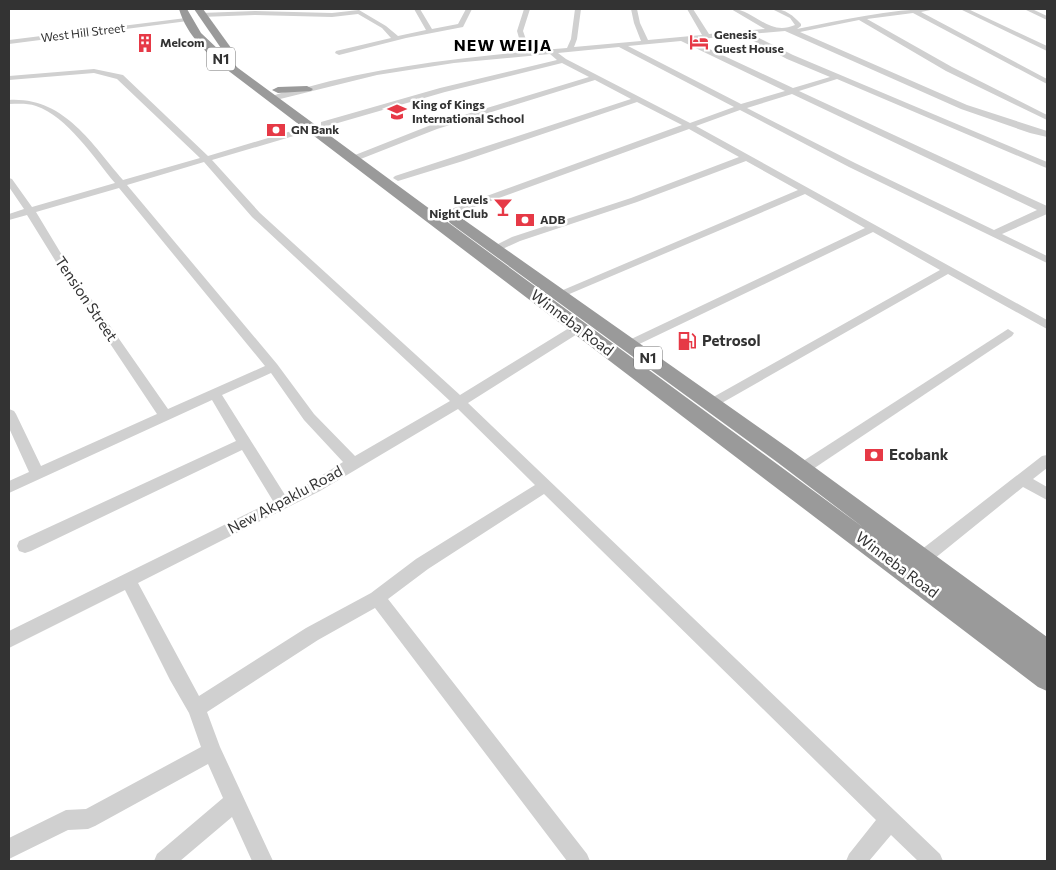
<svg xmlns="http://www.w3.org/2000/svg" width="1056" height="870" font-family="Commissioner,sans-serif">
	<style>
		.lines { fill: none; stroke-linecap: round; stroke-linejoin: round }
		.minor { fill: #d0d0d0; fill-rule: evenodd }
		.highway { fill: #9a9a9a; fill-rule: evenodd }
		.labels { text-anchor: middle; stroke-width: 5; stroke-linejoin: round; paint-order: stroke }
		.far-street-label { font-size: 12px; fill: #333; stroke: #fff }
		.far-poi-label { font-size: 12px; font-weight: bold; fill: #333; stroke: #fff; text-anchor: start }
		.shield { fill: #fff; stroke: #707070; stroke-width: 1 }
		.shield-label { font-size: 14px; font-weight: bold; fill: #333 }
		.street-label { font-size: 15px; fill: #333; stroke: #fff }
		.poi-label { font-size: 15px; font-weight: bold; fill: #333; stroke: #fff; text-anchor: start }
		.far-district-label { font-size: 16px; font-weight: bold; letter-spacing: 1px; fill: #000; stroke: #fff }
	</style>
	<rect width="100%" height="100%" fill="#fff"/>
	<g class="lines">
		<g class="minor">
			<path d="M 414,9 L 420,9 L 432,29 L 458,24 L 466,9 L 472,9 L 463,27 L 406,38 L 339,55 L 335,53 L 336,51 L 391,38 L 382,28 L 358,14 L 332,17 L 255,15 L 201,17 L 198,15 L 201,13 L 255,11 L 332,13 L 359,10 L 386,26 L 398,36 L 426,30 Z"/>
			<path d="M 524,9 L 530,9 L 523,31 L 530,51 L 567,48 L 571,39 L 575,9 L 581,9 L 577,39 L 574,47 L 641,41 L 634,23 L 631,9 L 637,9 L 640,23 L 648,40 L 702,35 L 687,9 L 693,9 L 709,34 L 765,29 L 731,9 C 755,9 768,37 795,25 L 790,18 L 772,9 C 784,8 793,15 801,24 L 801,26 L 797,29 C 843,20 889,9 935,9 L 921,12 L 1047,79 L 1047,84 L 913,13 L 867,19 L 952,67 L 1047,115 L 1047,120 L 946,71 L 859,20 L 800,32 L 967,105 L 1047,131 L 1047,137 L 1030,133 L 961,109 L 785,31 L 751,34 L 793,55 L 1047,162 L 1047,168 L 1044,167 L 837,79 L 799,91 L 1047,206 L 1047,214 L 1002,234 L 1047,256 L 1047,263 L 849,167 L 740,110 L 696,126 L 1047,320 L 1047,329 L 948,274 L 713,408 L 708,406 L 706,403 L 708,400 L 940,270 L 873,232 L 631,348 L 627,347 L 625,344 L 627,341 L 865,228 L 805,194 L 560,298 L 554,295 L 556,293 L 798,190 L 746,161 L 637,202 L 520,241 L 496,252 L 492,251 L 491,249 L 492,247 L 512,237 L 631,198 L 739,157 L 689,129 L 447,217 L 443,216 L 443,212 L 682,125 L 637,102 L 463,161 L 398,181 L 393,178 L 395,176 L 631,99 L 595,80 L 437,129 L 353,162 L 350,161 L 350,157 L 431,125 L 589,77 L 562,63 L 445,92 L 324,127 L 321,126 L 321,122 L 440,88 L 557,60 L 550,54 L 454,63 L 377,75 L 272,101 L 268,99 C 277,92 293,91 304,88 C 376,68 450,59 523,52 L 517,31 ZM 742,35 L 787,59 L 830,77 L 793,88 L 690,40 ZM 681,41 L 785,91 L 741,104 L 628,46 ZM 619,47 L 734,107 L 690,123 L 566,59 L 558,53 ZM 792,94 L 1037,210 L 994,230 L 855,163 L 747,108 Z"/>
			<path d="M 960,9 L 968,9 L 1047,46 L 1047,51 Z"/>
			<path d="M 1024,9 L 1032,9 L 1047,16 L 1047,20 Z"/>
			<path d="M 186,18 L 189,20 L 188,21 L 9,44 L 9,40 Z"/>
			<path d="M 94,69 L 123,75 L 208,156 L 308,126 L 314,126 L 314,130 L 212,160 L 260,213 L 460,395 L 574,325 L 582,325 L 584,328 L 582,331 L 468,403 L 940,854 L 943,861 L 918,861 L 891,835 L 869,861 L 846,861 L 849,854 L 876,820 L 544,494 L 428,569 L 388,599 L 587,854 L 590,861 L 567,861 L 375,608 L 318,640 L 207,712 L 220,747 L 273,861 L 252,861 L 232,817 L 180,861 L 154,861 L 157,854 L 223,798 L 208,764 L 95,826 L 88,829 L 68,830 L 9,859 L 9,838 L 66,810 L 86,809 L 201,747 L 189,713 L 170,680 L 125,590 L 9,648 L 9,631 L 273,501 L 242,450 L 31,551 L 25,553 L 19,551 L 17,546 L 19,541 L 236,441 L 212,400 L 9,493 L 9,481 L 29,472 L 9,428 L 9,409 L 14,411 L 16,414 L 41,466 L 157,414 L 61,270 L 27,215 L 9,220 L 9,214 L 24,209 L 9,187 L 9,178 L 12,179 L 32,207 L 115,183 C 94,158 67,116 36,106 C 27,103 18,104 9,104 L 9,100 C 64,97 91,143 123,180 L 200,158 L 117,79 L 94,73 L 9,80 L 9,76 ZM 204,162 L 252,217 L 450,401 L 355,456 L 314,414 L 277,364 L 127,185 ZM 119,188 L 265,366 L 168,409 L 71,270 L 36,212 ZM 271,373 L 304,420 L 343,462 L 310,483 L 285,495 L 222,395 ZM 458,409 L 535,485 L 416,559 L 371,593 L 306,628 L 199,696 L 138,583 L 320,491 Z"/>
			<path d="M 1008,329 L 1014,333 L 1012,336 L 807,473 L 802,475 L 797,473 L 795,469 L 797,465 Z"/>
			<path d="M 1047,455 L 1047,468 L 1033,479 L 1047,487 L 1047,500 L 1023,487 L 929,563 L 923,565 L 917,563 L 915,558 L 917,553 L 1042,456 Z"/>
		</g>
		<g class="highway">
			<path d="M 179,9 L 187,9 L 201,33 L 238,68 L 864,528 L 777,462 L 450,223 L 448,220 L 450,217 L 460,217 L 791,450 L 1047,637 L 1047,691 L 1038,687 L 230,72 C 208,55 187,36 179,9 Z"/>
			<path d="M 194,9 L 203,9 L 234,52 L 233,54 L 225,54 Z"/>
			<path d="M 307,86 L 313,89 L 311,91 L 278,93 L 272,90 L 278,87 Z"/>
		</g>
	</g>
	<defs>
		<g id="hotel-bare" transform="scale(1.5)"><path d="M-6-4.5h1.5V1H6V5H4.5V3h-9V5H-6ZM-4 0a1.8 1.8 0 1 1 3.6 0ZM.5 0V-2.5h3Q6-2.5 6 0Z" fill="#e63946" stroke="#fff" stroke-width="2.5" paint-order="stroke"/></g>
		<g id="building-bare" transform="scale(1.5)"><path d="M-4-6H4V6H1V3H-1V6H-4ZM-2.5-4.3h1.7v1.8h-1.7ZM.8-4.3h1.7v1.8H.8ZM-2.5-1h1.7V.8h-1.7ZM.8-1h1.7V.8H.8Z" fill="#e63946" stroke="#fff" stroke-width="2.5" paint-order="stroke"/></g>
		<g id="school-bare" transform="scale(1.5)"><path d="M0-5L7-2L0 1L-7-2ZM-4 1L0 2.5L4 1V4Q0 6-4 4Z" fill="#e63946" stroke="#fff" stroke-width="2.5" paint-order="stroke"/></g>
		<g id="bank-bare" transform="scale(1.5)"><path d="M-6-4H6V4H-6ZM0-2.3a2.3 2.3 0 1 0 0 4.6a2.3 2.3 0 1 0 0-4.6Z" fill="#e63946" stroke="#fff" stroke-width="2.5" paint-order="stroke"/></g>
		<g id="bar-bare" transform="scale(1.5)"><path d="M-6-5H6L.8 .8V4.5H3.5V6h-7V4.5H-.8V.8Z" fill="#e63946" stroke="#fff" stroke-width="2.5" paint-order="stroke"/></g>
		<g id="fuel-bare" transform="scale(1.5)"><path d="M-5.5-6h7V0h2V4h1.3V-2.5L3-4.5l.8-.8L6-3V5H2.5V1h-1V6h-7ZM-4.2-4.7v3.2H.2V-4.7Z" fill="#e63946" stroke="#fff" stroke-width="2.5" paint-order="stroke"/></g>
	</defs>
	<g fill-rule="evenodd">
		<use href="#hotel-bare" x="699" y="42"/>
		<use href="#building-bare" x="145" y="43"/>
		<use href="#school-bare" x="397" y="112"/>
		<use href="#bank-bare" x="276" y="130"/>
		<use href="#bar-bare" x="503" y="207"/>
		<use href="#bank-bare" x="525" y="220"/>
		<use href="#fuel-bare" x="687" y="341"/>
		<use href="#bank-bare" x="874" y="455"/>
	</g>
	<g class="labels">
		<g class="far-street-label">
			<text transform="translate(83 33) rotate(-7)" y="4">West Hill Street</text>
		</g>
		<g class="far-poi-label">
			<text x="714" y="39">Genesis<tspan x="714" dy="14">Guest House</tspan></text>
			<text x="160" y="47">Melcom</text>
			<text x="412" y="109">King of Kings<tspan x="412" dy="14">International School</tspan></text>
			<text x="291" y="134">GN Bank</text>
			<text x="488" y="204" text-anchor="end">Levels<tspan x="488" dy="14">Night Club</tspan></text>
			<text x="540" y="224">ADB</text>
		</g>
		<g class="shield">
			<rect x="207" y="47.5" width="28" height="23" rx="4"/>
			<rect x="634" y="346.5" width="28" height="23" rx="4"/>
		</g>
		<g class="shield-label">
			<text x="221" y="64">N1</text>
			<text x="648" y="363">N1</text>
		</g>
		<g class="street-label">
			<text transform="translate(86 299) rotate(56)" y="5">Tension Street</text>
			<text transform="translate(572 323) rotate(37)" y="5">Winneba Road</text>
			<text transform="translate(285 500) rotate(-28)" y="5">New Akpaklu Road</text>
			<text transform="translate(897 565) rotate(37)" y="5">Winneba Road</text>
		</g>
		<g class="poi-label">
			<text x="702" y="346">Petrosol</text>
			<text x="889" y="460">Ecobank</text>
		</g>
		<g class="far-district-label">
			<text x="503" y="51">NEW WEIJA</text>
		</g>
	</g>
	<rect width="1056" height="870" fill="none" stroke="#333333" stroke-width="20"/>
</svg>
